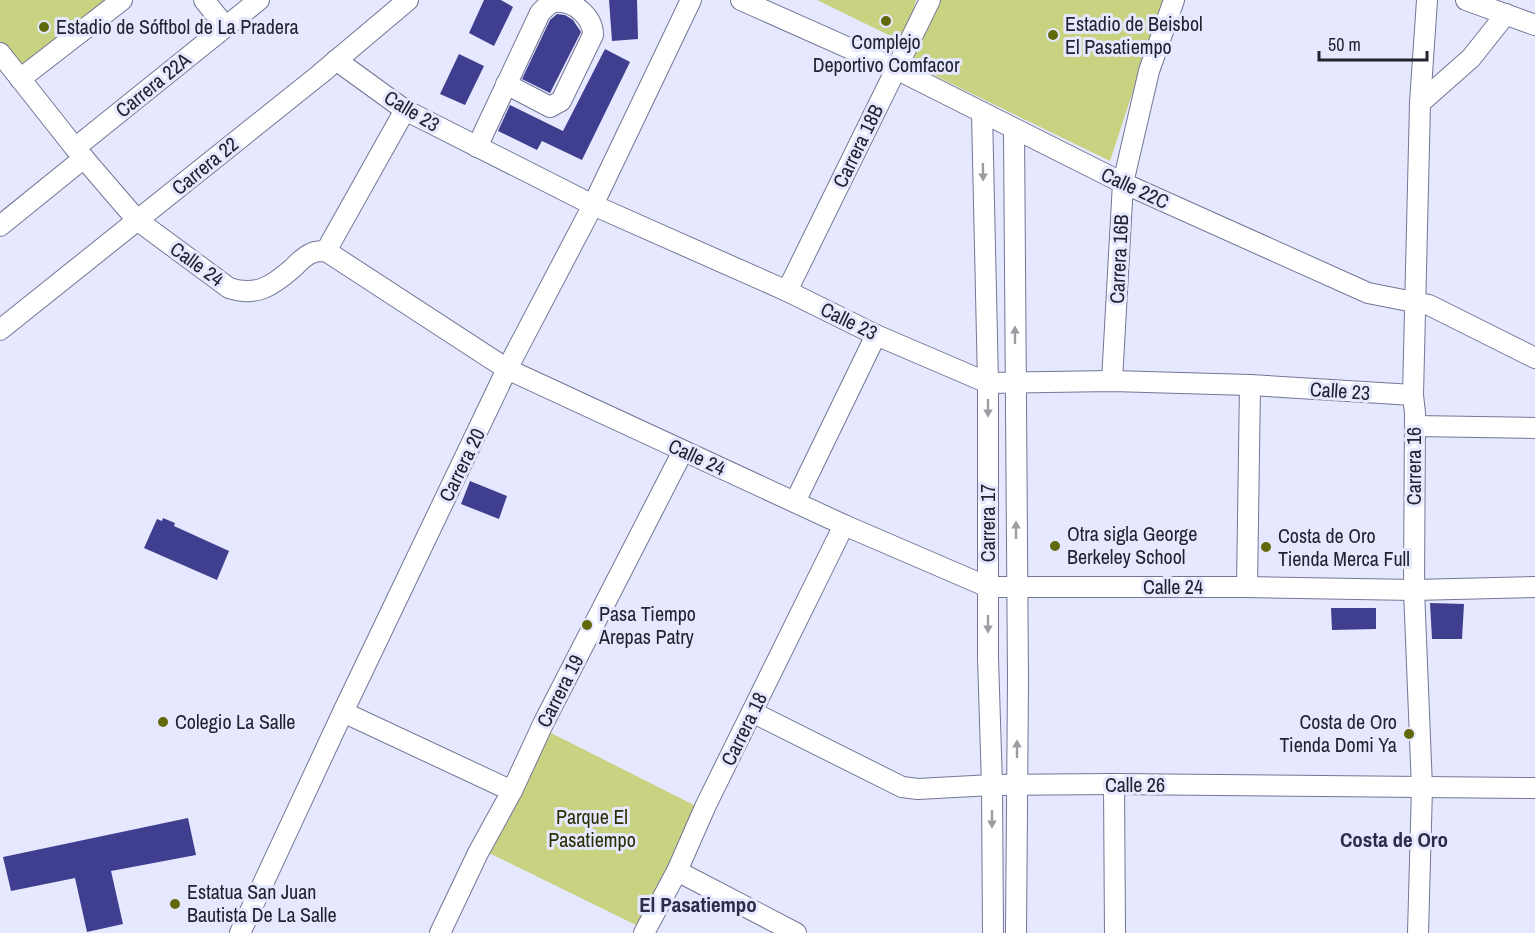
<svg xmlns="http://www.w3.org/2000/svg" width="1535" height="933" font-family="'Archivo Narrow',sans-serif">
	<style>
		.green { fill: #c9d280 }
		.building { fill: #403f8f }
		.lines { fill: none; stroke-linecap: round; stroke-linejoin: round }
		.minor-casing { stroke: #737696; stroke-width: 22 }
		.minor { stroke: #fff; stroke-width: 20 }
		.oneway { fill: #9c9ca2 }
		.poi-dot { fill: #62690b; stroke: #e5e8fe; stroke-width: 2 }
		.labels { text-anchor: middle; stroke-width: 6; stroke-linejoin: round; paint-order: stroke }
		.poi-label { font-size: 20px; fill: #222330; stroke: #e5e8fe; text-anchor: start }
		.street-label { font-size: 20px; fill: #222330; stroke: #e5e8fe }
		.park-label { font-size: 20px; fill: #2b2e01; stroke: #e5e8fe }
		.neighbourhood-label { font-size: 21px; font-weight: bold; fill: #2c2e49; stroke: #e5e8fe }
	</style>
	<rect width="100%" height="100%" fill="#e5e8fe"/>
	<g class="green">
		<path d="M 0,0 L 122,0 L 20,79 L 0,53 Z"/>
		<path d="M 817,0 L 916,0 L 905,43 Z"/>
		<path d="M 940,0 L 1163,0 L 1110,161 L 911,64 Z"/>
		<path d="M 547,731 L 698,807 L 640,927 L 487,852 Z"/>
	</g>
	<g class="building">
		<path d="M 484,0 L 501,0 L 513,7 L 494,46 L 469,33 Z"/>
		<path d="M 609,0 L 637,0 L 638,39 L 612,41 Z"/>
		<path d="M 557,14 L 565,15 L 573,20 L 581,32 L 550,93 L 522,79 L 550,20 Z"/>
		<path d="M 605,49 L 630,62 L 582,160 L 542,141 L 537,150 L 498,131 L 510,105 L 563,131 Z"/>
		<path d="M 459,54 L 484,66 L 465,105 L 440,94 Z"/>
		<path d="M 470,481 L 507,496 L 499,519 L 461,504 Z"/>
		<path d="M 163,518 L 175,523 L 174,526 L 229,551 L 217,580 L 144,548 L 157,519 L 162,521 Z"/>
		<path d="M 1430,603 L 1464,604 L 1462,639 L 1432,639 Z"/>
		<path d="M 1331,608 L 1376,608 L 1376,629 L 1332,630 Z"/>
		<path d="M 188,818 L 196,855 L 111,871 L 123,924 L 87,932 L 75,878 L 11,891 L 3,857 Z"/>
	</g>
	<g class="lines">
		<g class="minor-casing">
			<g id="minor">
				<path d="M 204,0 L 225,26"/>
				<path d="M 741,0 L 896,69 L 1123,183 L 1368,293 L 1429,305 L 1535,358"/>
				<path d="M 1466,0 L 1535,25"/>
				<path d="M 0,53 L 75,148 L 137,220 L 229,288 C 257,297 272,286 293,268 C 298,263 304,256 312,253 C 316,251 321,251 326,251 L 507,369 L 844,525 L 988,587 L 1247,587 L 1414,590 L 1535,587"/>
				<path d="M 336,60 L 405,110 L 593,205 L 787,291 L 876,335 L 988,383 L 1112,381 L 1250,385 L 1413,395"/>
				<path d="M 20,79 L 122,0"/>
				<path d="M 1420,103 L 1471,58 L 1506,14"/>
				<path d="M 982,113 L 988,383 L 988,658 L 992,785 L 993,933"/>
				<path d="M 1014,129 L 1018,680 L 1016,933"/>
				<path d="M 477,147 L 540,13 C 545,8 549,3 555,2 C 574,0 593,17 593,35 L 561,101 L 550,107 L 506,84"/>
				<path d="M 75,148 L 259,0"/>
				<path d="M 0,226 L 84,158"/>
				<path d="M 326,251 L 405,110"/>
				<path d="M 787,291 L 930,0"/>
				<path d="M 0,330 L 319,75 L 408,0"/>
				<path d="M 1112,381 L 1123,183 L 1149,71 L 1174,0"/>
				<path d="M 1415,426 L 1535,428"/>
				<path d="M 795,502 L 876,335"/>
				<path d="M 1247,587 L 1250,385"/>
				<path d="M 343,712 L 512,791"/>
				<path d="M 752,712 L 902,787 L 918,789 L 992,785 L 1114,784 L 1535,788"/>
				<path d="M 1114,784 L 1115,933"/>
				<path d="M 677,871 L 796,933"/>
				<path d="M 240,933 L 343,712 L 507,369 L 593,205 L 691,0"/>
				<path d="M 440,933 L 478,853 L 512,791 L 543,724 L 683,451"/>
				<path d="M 644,933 L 677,871 L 706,805 L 844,525"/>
				<path d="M 1418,933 L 1422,788 L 1414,590 L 1415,413 L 1413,395 L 1420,103 L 1427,0"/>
			</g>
		</g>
		<use href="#minor" class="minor"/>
	</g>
	<defs><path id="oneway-solid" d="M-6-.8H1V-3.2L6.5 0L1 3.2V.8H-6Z" transform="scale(1.5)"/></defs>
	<g class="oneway">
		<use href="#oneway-solid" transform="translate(983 172) rotate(89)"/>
		<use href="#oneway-solid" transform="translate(1015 335) rotate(-90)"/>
		<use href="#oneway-solid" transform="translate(988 408) rotate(90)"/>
		<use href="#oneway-solid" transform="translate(1016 530) rotate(-90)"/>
		<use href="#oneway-solid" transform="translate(988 624) rotate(90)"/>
		<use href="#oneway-solid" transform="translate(1017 749) rotate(-90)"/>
		<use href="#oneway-solid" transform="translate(992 819) rotate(90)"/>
	</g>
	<g class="poi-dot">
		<circle cx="886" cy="21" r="6"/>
		<circle cx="44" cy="27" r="6"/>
		<circle cx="1053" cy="35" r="6"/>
		<circle cx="1055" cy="546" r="6"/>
		<circle cx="1266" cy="547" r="6"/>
		<circle cx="587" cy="625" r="6"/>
		<circle cx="163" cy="722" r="6"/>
		<circle cx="1409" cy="734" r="6"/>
		<circle cx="175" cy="904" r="6"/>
	</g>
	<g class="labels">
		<g class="poi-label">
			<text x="1065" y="31">Estadio de Beisbol<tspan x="1065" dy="23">El Pasatiempo</tspan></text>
			<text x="56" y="34">Estadio de Sóftbol de La Pradera</text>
			<text x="886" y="49" text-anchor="middle">Complejo<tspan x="886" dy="23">Deportivo Comfacor</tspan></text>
			<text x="1067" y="541">Otra sigla George<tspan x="1067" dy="23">Berkeley School</tspan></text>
			<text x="1278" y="543">Costa de Oro<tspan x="1278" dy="23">Tienda Merca Full</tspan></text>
			<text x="599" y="621">Pasa Tiempo<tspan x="599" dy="23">Arepas Patry</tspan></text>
			<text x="175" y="729">Colegio La Salle</text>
			<text x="1397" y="729" text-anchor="end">Costa de Oro<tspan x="1397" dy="23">Tienda Domi Ya</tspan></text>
			<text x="187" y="899">Estatua San Juan<tspan x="187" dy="23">Bautista De La Salle</tspan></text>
		</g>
		<g class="street-label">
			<text transform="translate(153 85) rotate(-39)" y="7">Carrera 22A</text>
			<text transform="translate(412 111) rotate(31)" y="7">Calle 23</text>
			<text transform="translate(858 146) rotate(-64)" y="7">Carrera 18B</text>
			<text transform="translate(205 166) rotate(-39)" y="7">Carrera 22</text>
			<text transform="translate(1135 188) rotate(25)" y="7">Calle 22C</text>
			<text transform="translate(1119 259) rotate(-87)" y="7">Carrera 16B</text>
			<text transform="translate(197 264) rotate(36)" y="7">Calle 24</text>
			<text transform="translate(849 321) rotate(26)" y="7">Calle 23</text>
			<text transform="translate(1340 391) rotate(4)" y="7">Calle 23</text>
			<text transform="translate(697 457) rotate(25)" y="7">Calle 24</text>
			<text transform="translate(462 465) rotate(-64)" y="7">Carrera 20</text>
			<text transform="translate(1414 466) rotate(-90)" y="7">Carrera 16</text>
			<text transform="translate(988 523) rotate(-90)" y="7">Carrera 17</text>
			<text x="1173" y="594">Calle 24</text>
			<text transform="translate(560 691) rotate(-63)" y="7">Carrera 19</text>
			<text transform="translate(744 729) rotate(-64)" y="7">Carrera 18</text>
			<text x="1135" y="792">Calle 26</text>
		</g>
		<g class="park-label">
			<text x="592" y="824">Parque El<tspan x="592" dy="23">Pasatiempo</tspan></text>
		</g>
		<g class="neighbourhood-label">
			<text x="1394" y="847">Costa de Oro</text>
			<text x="698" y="912">El Pasatiempo</text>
		</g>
	</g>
	<path d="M1319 51v9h108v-9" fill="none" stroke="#222330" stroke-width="3"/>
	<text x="1328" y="51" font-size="18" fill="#222330" stroke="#e5e8fe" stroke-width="4.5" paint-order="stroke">50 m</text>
</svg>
